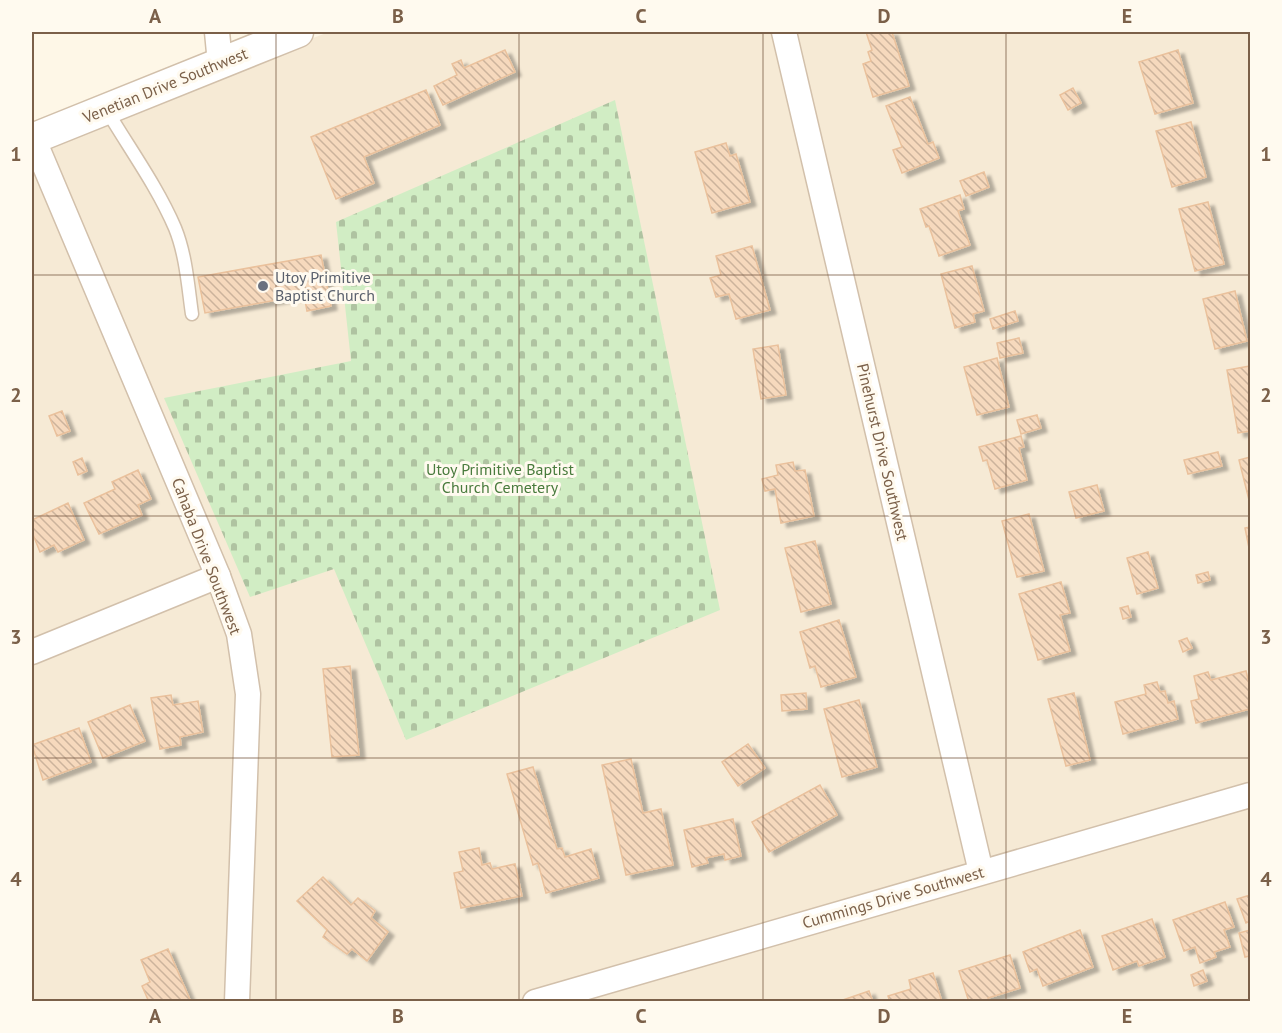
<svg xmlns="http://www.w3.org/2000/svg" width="1282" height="1033" font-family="'PT Sans',sans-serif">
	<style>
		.residential { fill: #f6ead5 }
		.cemetery { fill: url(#cemetery-stones) }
		.building { fill: url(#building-back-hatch); stroke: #eac19c; stroke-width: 1.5; filter: url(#shadow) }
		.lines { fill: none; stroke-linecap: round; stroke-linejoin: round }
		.service-casing { stroke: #d2c0ab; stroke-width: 15 }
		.minor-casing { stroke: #d2c0ab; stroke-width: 27 }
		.tertiary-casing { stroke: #d2c0ab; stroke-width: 33 }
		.service { stroke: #fff; stroke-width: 12 }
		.minor { stroke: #fff; stroke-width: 24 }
		.tertiary { stroke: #fff; stroke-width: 30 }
		.grid { fill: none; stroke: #7b6049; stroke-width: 1.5; stroke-opacity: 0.55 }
		.worship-dot { fill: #6b7280; stroke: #fffaef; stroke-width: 2 }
		.labels { text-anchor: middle; stroke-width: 6; stroke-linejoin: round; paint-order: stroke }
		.street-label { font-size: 16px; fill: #7b6049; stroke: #fffaef }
		.worship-label { font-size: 16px; fill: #5b616d; stroke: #fffaef; text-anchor: start }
		.park-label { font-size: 16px; fill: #497b3d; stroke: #fffaef }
		.neatline { fill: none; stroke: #7b6049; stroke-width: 2 }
		.grid-label { font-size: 20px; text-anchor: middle; font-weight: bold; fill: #7b6049 }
	</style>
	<defs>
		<pattern id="cemetery-stones" width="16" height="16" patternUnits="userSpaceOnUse" patternTransform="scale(1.5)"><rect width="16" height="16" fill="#d1edc4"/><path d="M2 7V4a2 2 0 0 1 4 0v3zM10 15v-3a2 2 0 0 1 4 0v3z" fill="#afc3a1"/></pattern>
		<pattern id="building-back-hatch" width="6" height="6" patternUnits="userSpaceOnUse" patternTransform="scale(1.5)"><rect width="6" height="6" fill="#f6d9bd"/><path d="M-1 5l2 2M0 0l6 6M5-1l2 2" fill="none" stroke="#ccb39c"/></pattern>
		<filter id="shadow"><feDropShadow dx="6" dy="4" stdDeviation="1.5" flood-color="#0004"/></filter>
	</defs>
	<rect width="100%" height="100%" fill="#fef7e7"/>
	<path class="residential" d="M 329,32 L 1250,32 L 1250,1001 L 32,1002 L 32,144 Z"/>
	<path class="cemetery" d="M 615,100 L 720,610 L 406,740 L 334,569 L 250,597 L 164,398 L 351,361 L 336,222 Z"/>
	<g class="building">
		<path d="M 866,32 L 892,32 L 909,86 L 873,97 L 863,64 L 871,61 L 868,52 L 872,50 Z"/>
		<path d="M 505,50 L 515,72 L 443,105 L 434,86 L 457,75 L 452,64 L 461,60 L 464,68 Z"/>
		<path d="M 1178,50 L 1193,103 L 1155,114 L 1139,62 Z"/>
		<path d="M 1073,88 L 1081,103 L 1068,110 L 1060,95 Z"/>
		<path d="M 426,90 L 440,125 L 364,157 L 374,183 L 336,199 L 311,137 Z"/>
		<path d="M 910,97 L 928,144 L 933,142 L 939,158 L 902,173 L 893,150 L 902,147 L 886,106 Z"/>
		<path d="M 1191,122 L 1206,177 L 1172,187 L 1156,131 Z"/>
		<path d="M 726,143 L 730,156 L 736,154 L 750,202 L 712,213 L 695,152 Z"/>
		<path d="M 984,172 L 989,187 L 966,196 L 960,181 Z"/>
		<path d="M 960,195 L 964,209 L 958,211 L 970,245 L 939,256 L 929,226 L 926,227 L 920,209 Z"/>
		<path d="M 1208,202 L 1224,264 L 1195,271 L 1179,209 Z"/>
		<path d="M 752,246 L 770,310 L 736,319 L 729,294 L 716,297 L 710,278 L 721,275 L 716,256 Z"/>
		<path d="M 321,255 L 331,306 L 307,311 L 304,295 L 205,313 L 198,277 Z"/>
		<path d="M 972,266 L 984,311 L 973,314 L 975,322 L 955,328 L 941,274 Z"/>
		<path d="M 1235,291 L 1247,341 L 1215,349 L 1203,299 Z"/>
		<path d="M 1015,311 L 1018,321 L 993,329 L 990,319 Z"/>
		<path d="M 1019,338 L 1023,353 L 1000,358 L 997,343 Z"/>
		<path d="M 778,345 L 786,395 L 761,399 L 753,349 Z"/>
		<path d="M 997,358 L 1009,407 L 977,415 L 964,367 Z"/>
		<path d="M 1250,366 L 1250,431 L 1238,433 L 1227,370 Z"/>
		<path d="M 62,411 L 70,431 L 57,436 L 49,416 Z"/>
		<path d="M 1037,415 L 1041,428 L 1021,434 L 1017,420 Z"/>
		<path d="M 1021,436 L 1024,447 L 1019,448 L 1027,480 L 995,489 L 987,460 L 983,461 L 979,447 Z"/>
		<path d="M 1218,452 L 1222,466 L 1188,474 L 1184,460 Z"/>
		<path d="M 1250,457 L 1250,504 L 1239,460 Z"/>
		<path d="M 82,458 L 87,471 L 78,475 L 73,462 Z"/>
		<path d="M 793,462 L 795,471 L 805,470 L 814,516 L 781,523 L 775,489 L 765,491 L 762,479 L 778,475 L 776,465 Z"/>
		<path d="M 138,470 L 151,499 L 138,505 L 142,515 L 99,534 L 84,503 L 115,489 L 112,482 Z"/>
		<path d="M 1097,485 L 1104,511 L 1076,518 L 1069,492 Z"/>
		<path d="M 68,503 L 84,540 L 58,552 L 54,545 L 40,552 L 32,532 L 32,520 Z"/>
		<path d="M 1029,514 L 1044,571 L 1017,577 L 1002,521 Z"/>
		<path d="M 1250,527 L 1250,553 L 1245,528 Z"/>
		<path d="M 815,541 L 831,604 L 801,612 L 785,548 Z"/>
		<path d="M 1148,552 L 1158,588 L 1137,594 L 1127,558 Z"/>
		<path d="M 1208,572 L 1210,580 L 1198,583 L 1196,575 Z"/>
		<path d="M 1061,582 L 1070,613 L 1060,615 L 1070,651 L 1038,660 L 1019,594 Z"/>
		<path d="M 1128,606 L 1131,617 L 1123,619 L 1120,608 Z"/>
		<path d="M 839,620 L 856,677 L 821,687 L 815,666 L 810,668 L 800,632 Z"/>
		<path d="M 1187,638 L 1192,648 L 1183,652 L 1179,641 Z"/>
		<path d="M 350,666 L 359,755 L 332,757 L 323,669 Z"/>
		<path d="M 1246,671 L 1250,688 L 1250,709 L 1196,723 L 1191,701 L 1199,699 L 1194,676 L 1208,672 L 1211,680 Z"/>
		<path d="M 1157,682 L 1160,692 L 1165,691 L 1168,703 L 1174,701 L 1178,719 L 1123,734 L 1115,702 L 1146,694 L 1144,685 Z"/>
		<path d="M 806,693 L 807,709 L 782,711 L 781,695 Z"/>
		<path d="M 1074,693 L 1090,760 L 1066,766 L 1048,699 Z"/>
		<path d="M 171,695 L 173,705 L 198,701 L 203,732 L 180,737 L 181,745 L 160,749 L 151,698 Z"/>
		<path d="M 859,700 L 877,767 L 842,777 L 824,709 Z"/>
		<path d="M 130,705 L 145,741 L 103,758 L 88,722 Z"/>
		<path d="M 79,728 L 91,762 L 43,780 L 32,745 Z"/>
		<path d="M 748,744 L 765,768 L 738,786 L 722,762 Z"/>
		<path d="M 631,759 L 643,813 L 661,809 L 673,865 L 626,875 L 602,765 Z"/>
		<path d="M 533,767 L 557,849 L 562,848 L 565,857 L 591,849 L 599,878 L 546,893 L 538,863 L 533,865 L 507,774 Z"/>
		<path d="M 820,785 L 837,815 L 769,852 L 752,822 Z"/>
		<path d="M 733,819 L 741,856 L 725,860 L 724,854 L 706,858 L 708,863 L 692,867 L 684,830 Z"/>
		<path d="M 479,848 L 482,865 L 490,863 L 492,869 L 515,864 L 522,896 L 461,908 L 454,873 L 463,871 L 459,852 Z"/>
		<path d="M 323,877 L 351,905 L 358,898 L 375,911 L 371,918 L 388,932 L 367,961 L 352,949 L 347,954 L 323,937 L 327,930 L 297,901 Z"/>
		<path d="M 1250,895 L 1250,921 L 1246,923 L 1237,899 Z"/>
		<path d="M 1225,902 L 1234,927 L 1224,930 L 1230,947 L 1214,952 L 1216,957 L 1200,963 L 1195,947 L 1184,951 L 1173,920 Z"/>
		<path d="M 1152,919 L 1165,957 L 1139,966 L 1137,961 L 1113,970 L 1102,936 Z"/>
		<path d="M 1080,930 L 1093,967 L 1043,986 L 1037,969 L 1030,972 L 1023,952 Z"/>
		<path d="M 1250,930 L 1250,956 L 1245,957 L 1239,933 Z"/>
		<path d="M 168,949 L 191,1002 L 149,1002 L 142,986 L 150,982 L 141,960 Z"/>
		<path d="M 1010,955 L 1020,988 L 988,998 L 989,1002 L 969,1002 L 959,971 Z"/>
		<path d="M 1203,970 L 1207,981 L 1194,986 L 1191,975 Z"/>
		<path d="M 933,973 L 942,1002 L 890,1002 L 888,996 L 911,989 L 909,980 Z"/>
		<path d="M 869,991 L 873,1002 L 837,1002 Z"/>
	</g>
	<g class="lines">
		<g class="service-casing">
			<path id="service" d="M 106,109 C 129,148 157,186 175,228 C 186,255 188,286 192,314"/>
		</g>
		<g class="minor-casing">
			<g id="minor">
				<path d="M 217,32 L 220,63"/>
				<path d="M 784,32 L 981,872"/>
				<path d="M 33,138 L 218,576 L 239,634 L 248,694 L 237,1002"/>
				<path d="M 32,652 L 218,576"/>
				<path d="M 535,1002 L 1250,795"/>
			</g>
		</g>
		<g class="tertiary-casing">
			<path id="tertiary" d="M 32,139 L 298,32"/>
		</g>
		<use href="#service" class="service"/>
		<use href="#minor" class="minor"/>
		<use href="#tertiary" class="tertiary"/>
	</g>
	<path class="grid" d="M 276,32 L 276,1002M 519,32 L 519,1002M 763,32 L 763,1002M 1006,32 L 1006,1002M 32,275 L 1250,275M 32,516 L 1250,516M 32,758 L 1250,758"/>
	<circle class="worship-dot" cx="263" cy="286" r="6"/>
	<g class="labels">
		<g class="street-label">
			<text transform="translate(165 85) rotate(-22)" y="6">Venetian Drive Southwest</text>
			<text transform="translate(883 452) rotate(77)" y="6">Pinehurst Drive Southwest</text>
			<text transform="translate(207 556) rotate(69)" y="6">Cahaba Drive Southwest</text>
			<text transform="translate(893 897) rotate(-16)" y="6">Cummings Drive Southwest</text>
		</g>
		<g class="worship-label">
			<text x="275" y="283">Utoy Primitive<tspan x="275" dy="18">Baptist Church</tspan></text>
		</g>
		<g class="park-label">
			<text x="500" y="475">Utoy Primitive Baptist<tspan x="500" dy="18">Church Cemetery</tspan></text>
		</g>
	</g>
	<rect width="1282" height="1033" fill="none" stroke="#fffaef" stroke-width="66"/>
	<rect x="33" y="33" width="1216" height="967" class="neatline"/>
	<g class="grid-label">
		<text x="155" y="23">A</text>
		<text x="398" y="23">B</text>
		<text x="641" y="23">C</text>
		<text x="884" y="23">D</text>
		<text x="1127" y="23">E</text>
		<text x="16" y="161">1</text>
		<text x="1266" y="161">1</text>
		<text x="16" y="402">2</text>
		<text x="1266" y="402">2</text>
		<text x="16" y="644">3</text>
		<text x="1266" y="644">3</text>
		<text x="16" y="886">4</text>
		<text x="1266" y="886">4</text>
		<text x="155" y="1023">A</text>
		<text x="398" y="1023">B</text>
		<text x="641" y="1023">C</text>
		<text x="884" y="1023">D</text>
		<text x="1127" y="1023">E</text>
	</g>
</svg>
